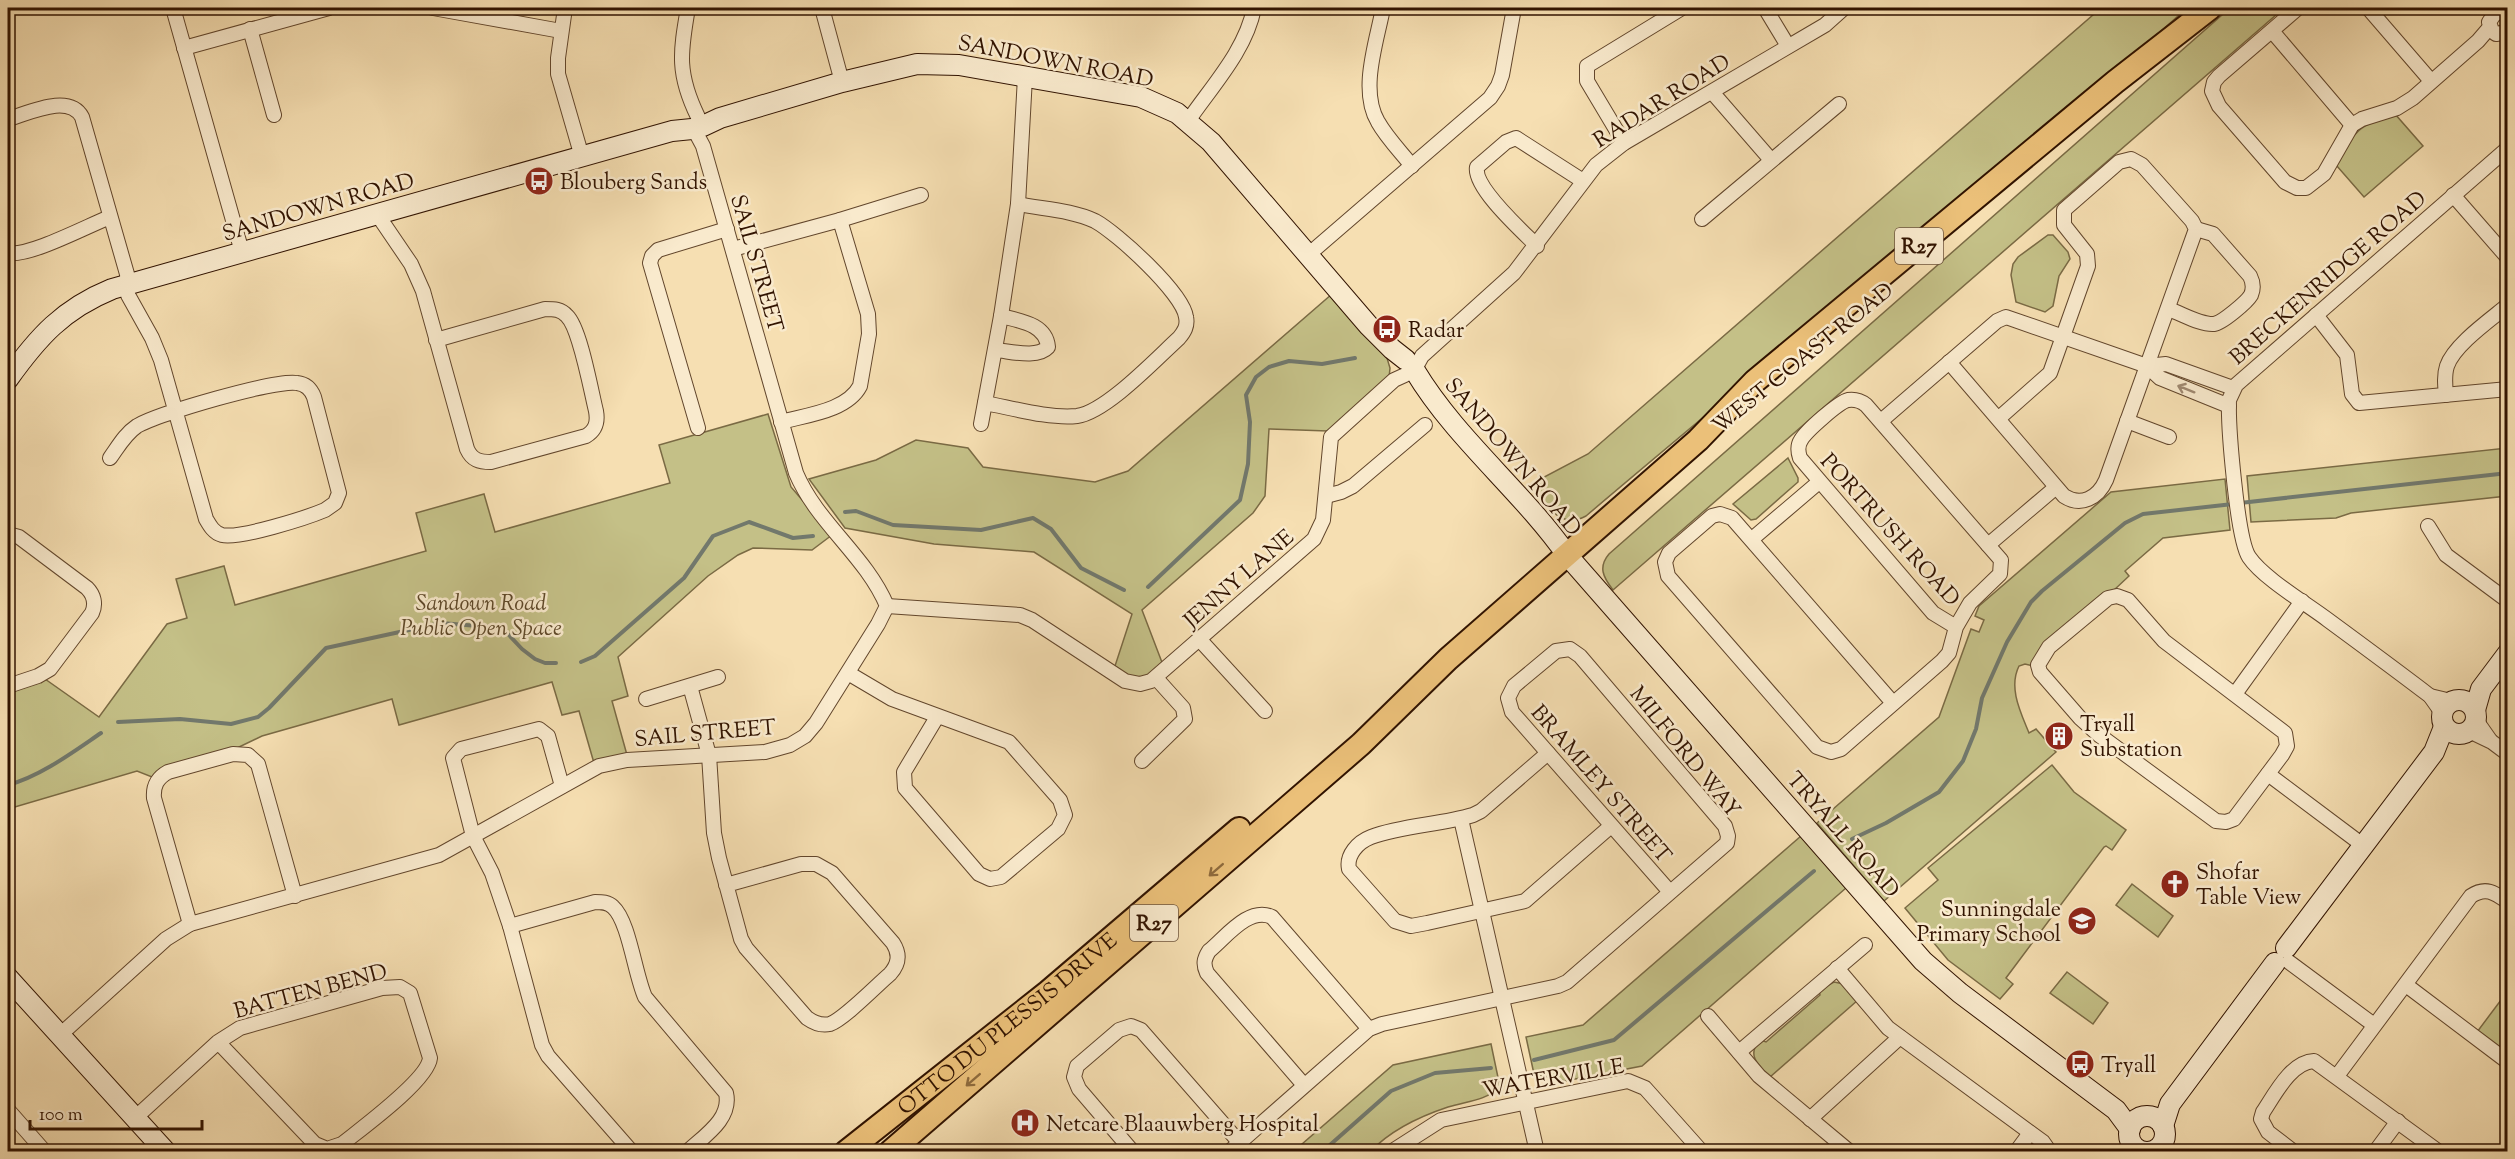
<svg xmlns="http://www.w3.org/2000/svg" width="2515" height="1159" font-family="'Sorts Mill Goudy',serif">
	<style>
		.green { fill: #c4c087; stroke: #7a6a44; stroke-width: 1.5 }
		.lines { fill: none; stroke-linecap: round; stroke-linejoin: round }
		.stream { stroke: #72786c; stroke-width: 4 }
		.street-casing { stroke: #62462c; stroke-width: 16 }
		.secondary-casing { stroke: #311300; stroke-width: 22 }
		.primary-casing { stroke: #311300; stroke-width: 26 }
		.street { stroke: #f9eacd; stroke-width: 14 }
		.secondary { stroke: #f9eacd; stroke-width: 20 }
		.primary { stroke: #ebc079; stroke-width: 22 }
		.oneway { stroke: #9f8971 }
		.oneway2 { stroke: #8e6a3c }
		.labels { text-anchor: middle; stroke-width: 5; stroke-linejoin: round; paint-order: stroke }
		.shield { fill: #f9eacd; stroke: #6d543e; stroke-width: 1.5 }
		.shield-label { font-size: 21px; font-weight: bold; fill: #311300 }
		.street-label { font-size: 22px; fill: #311300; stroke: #f9eacd }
		.poi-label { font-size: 22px; fill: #311300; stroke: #f9eacd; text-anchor: start }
		.park-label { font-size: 22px; font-style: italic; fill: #5d4728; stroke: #f9eacd }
	</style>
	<rect width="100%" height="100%" fill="#f6dfb2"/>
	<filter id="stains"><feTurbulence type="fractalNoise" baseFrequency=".00333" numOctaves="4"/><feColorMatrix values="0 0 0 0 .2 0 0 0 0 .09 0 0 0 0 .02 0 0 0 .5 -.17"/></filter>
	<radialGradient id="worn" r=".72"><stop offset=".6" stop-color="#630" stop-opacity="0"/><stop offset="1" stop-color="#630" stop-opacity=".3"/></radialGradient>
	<g class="green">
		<path d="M 2101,8 L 2187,8 C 1992,182 1786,346 1586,516 C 1559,531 1545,502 1531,484 L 1588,454 Z"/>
		<path d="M 2230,8 L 2284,8 L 1613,590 C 1603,577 1598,567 1609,554 Z"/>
		<path d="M 2395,114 L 2423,146 L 2364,197 L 2336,165 C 2355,131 2356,126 2395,114 Z"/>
		<path d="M 2048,235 L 2053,235 L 2068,252 L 2070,259 L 2059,276 L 2053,306 L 2045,312 L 2016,302 L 2011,275 L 2013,264 L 2018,257 Z"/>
		<path d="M 1332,294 L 1387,358 L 1390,368 L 1389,378 L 1328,431 L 1269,429 L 1265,496 L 1253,513 L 1142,610 L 1163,665 L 1151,675 L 1135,679 L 1114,669 L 1132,614 L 1034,552 L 934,544 L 845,528 L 809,479 L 876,460 L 916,440 L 968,448 L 983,467 L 1095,482 L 1128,471 Z"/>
		<path d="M 768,414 L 791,487 L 832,535 L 812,550 L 753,548 L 738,555 L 708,576 L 618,657 L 628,696 L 612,701 L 627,755 L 594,763 L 579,711 L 562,715 L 552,682 L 399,725 L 392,699 L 262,736 L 237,748 L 152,777 L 137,771 L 8,809 L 8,691 L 45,679 L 99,717 L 167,624 L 187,618 L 176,579 L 224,566 L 235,605 L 426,551 L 416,513 L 484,494 L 495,532 L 670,483 L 659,445 Z"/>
		<path d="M 2507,448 L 2507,496 L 2351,513 L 2336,518 L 2251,522 L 2247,476 Z"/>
		<path d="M 1788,458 L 1798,478 L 1798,482 L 1756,519 L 1751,520 L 1733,504 Z"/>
		<path d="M 2225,479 L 2230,530 L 2163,538 L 2125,571 L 2129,576 L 2033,666 L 2025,664 L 2019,666 C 2008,688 2021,713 2029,733 L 2036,729 L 2056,752 L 1884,901 L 1817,823 L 1939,717 L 1971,629 L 1979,632 L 1984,620 L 1975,616 L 1979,606 L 2111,492 Z"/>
		<path d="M 2052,765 L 2074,792 L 2126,830 L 2112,850 L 2106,846 L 2104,847 L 2006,978 L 2013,984 L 2000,999 L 1948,960 L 1905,908 L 1938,880 L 1928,868 Z"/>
		<path d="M 1801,836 L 1846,888 L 1642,1066 L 1565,1081 L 1534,1074 L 1526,1037 L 1583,1025 Z"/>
		<path d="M 2132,884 L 2173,916 L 2158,937 L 2116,905 Z"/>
		<path d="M 2067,972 L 2108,1003 L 2093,1024 L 2050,993 Z"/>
		<path d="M 1834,982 L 1844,984 L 1858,1000 L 1770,1077 C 1759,1066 1745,1054 1761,1040 L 1766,1042 L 1820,995 L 1819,990 Z"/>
		<path d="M 2507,992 L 2507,1055 L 2477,1032 Z"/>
		<path d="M 1491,1044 L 1500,1087 C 1485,1101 1467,1101 1448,1107 C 1421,1116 1391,1130 1371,1151 L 1294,1151 L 1393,1065 Z"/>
	</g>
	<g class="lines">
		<g class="stream">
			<path d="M 2240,503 L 2508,473"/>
			<path d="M 845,512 L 856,511 L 893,525 L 981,530 L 1033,518 L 1051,529 L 1081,568 L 1124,590"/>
			<path d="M 1148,587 L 1240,500 L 1248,464 L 1250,422 L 1246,395 L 1256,377 L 1269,367 L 1289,361 L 1322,364 L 1355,358"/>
			<path d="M 581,662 L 595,656 L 684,578 L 713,536 L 749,522 L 793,538 L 813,536"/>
			<path d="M 118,722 L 180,719 L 231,724 L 258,717 L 269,708 L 326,648 L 441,623 L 490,627 L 508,634 L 522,649 L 535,659 L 545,663 L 556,663"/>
			<path d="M 8,785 C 41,776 73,752 101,733"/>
			<path d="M 1852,839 L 1886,823 L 1939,792 L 1963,761 L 1976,729 L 1982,698 L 2007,642 L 2031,602 L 2042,591 L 2125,523 L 2143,514 L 2233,504"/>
			<path d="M 1534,1060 L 1614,1040 L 1814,871"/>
			<path d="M 1322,1152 L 1391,1091 L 1435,1073 L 1491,1068"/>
		</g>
		<g class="street-casing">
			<g id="street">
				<path d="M 173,8 L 242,252"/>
				<path d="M 433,8 L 561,31"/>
				<path d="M 565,8 L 558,58 L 558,74 L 582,157"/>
				<path d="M 688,8 C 680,53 677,74 698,117"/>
				<path d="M 822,8 L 842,82"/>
				<path d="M 1383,8 C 1377,41 1359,90 1378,122 C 1387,138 1401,152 1412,166"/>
				<path d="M 1765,8 L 1788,46"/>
				<path d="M 2298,8 L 2219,76 L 2214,82 L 2212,91 L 2219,106 L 2285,182 L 2297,188 L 2306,188 L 2324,174 L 2352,125 L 2362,119 L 2397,108 L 2413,98 L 2478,41 L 2490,27"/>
				<path d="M 2368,8 L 2431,81"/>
				<path d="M 2508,14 L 2496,12 L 2489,22 L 2492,31 L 2496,34 L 2508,32"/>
				<path d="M 250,29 L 274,115"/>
				<path d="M 2272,31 L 2352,125"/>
				<path d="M 184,48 L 329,8"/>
				<path d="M 1712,92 L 1771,160"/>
				<path d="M 8,119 C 29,113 69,93 82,117 L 127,274 L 128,295 L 152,338 L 161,360 L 206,519 C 210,526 214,533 222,535 C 240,539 306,518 325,510 L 335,503 L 339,493 L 314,397 C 311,389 306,384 297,383 C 276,379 157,414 137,426 C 125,434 118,447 110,458"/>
				<path d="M 1188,121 C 1212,86 1246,50 1254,8"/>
				<path d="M 1624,143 L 1587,81 L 1587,66 L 1682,8"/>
				<path d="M 2453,195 L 2508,258"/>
				<path d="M 377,214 L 411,264 L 423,291 L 467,449 C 472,460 479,462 491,462 L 586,436 C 596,430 598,422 596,411 C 591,391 580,328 567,316 C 561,309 554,309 545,309 L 436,340"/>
				<path d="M 1702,219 L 1839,104"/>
				<path d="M 840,220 L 921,195"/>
				<path d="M 1537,246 C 1522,231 1473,187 1477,167 L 1506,142 L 1516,138 L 1583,181"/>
				<path d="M 733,249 L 840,220 L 868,314 L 869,334 L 860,386 C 847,411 806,415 781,422"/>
				<path d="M 8,253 C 29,257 87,226 110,217"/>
				<path d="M 1308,255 L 1490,98 L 1498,86 L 1502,75 L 1514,8"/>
				<path d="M 2168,309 C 2181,313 2200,325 2214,324 C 2222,323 2247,302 2251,295 C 2254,288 2253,282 2250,276 L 2213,234 L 2196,229"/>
				<path d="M 2316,315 L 2347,355 L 2352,394 L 2359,403 L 2508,389"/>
				<path d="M 995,350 C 1010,351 1037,359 1048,347 C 1046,324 1020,321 1001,316"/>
				<path d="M 1949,362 L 2064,496 C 2081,507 2098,498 2106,480 L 2196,229 L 2192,221 L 2142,165 L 2131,159 L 2119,162 L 2064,210 L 2064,225 L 2087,254 L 2088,266 L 2050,373 L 1998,419"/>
				<path d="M 2147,366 L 2160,378 L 2229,406"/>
				<path d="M 1416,367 L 1422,356 L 1514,273 L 1596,165 L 1624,143 L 1825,25 L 1844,8"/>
				<path d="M 2446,395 C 2445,385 2444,375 2447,366 C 2454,345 2490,320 2508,305"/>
				<path d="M 985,403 C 1012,408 1050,419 1077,416 C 1106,412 1156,359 1179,338 C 1184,332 1188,326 1186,317 C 1183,293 1117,233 1095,221 C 1072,210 1042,209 1018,204"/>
				<path d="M 1881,421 L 1997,321 L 2006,317 L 2147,366 L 2166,364 L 2233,388"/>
				<path d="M 2127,421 L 2169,437"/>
				<path d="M 981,424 L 1001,316 L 1018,204 L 1025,77"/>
				<path d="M 698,428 L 650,263 L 652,256 L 658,250 L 727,229"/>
				<path d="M 1326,496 L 1341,492 L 1353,486 L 1425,425"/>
				<path d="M 2428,526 L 2446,555 L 2508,601"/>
				<path d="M 8,534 L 19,537 L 87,588 C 94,595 96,604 92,613 L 50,669 L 38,676 L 8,686"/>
				<path d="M 1752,539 L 1819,482"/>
				<path d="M 1988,545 L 2055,488"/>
				<path d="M 2117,596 L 2128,600 L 2164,641 L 2285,733 L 2287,746 L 2282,755 L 2234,819 L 2226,822 L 2216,821 L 2099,735 L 2080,718 L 2040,672 L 2038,665 L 2049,647 L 2108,598 Z"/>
				<path d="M 887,606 L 1020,615 L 1032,620 L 1125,681 L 1140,684 L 1151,681 L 1314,539 L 1323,520 L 1331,437 L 1394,380 L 1405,375"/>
				<path d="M 1200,640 L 1265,711"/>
				<path d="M 848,673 L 892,699 L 1009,742 L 1060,800 L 1065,815 L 1058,829 L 1001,877 L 990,879 L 979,874 L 905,788 L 904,772 L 937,717"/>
				<path d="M 690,686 L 709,755 L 714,833 L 719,858 L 741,939 L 746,948 L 807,1018 C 814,1023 821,1026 830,1024 C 844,1019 877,985 890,974 C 899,964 900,954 893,943 L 832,873 L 816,864 L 801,864 L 726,885"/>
				<path d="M 2235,694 L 2302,601"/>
				<path d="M 2430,696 L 2451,701"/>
				<path d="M 646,699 L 718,677"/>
				<path d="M 1893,703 L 1732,518 L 1720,514 L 1712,516 L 1669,553 L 1665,562 L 1668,576 L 1817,747 L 1831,752 L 1841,749 L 1942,661 L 1949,653 L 1956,627 L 1970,603 L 2000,574 L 2001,560 L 1994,552 L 1866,405 C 1861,401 1855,399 1848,400 C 1839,402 1806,431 1801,440 C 1797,446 1798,452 1800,458 L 1933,613 L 1956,627"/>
				<path d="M 2442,713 L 2430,696 C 2396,670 2362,645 2328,620 C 2307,604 2263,578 2249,557 C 2237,539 2228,426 2229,400 L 2236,385 L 2508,148"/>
				<path d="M 2476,720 L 2490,740"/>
				<path d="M 2469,731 L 2492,742 L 2508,754"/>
				<path d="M 1548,753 L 1481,811 L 1473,815 C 1440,825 1403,825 1371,837 C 1358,842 1346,855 1349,869 L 1395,921 L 1411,926 L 1427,923 L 1525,901 L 1611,826"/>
				<path d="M 1142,761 L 1185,719 L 1183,708 L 1156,678"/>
				<path d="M 2268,774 L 2364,846"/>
				<path d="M 562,786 L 548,736 L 539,729 L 461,749 L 453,758 L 473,836 L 492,873 L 510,926 L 542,1045 L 548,1056 L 632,1152"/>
				<path d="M 1461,819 L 1537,1152"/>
				<path d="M 190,924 L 154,798 C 153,786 157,778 168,772 L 233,754 L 248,755 L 258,764 L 295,896"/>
				<path d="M 510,926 L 595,902 C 602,902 608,902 613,907 C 629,921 635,975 645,997 L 726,1093 C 732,1119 704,1136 687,1152"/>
				<path d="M 2289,962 L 2374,1025"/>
				<path d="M 1837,968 L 1888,1028 L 2043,1142 L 2050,1152"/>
				<path d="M 2406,985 L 2508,1062"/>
				<path d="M 1708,1016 L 1759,1076 L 1850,1152"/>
				<path d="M 60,1035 L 166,939 L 190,924 L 439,855 L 599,766 L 627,760 L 765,752 L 790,745 L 805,736 L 816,723 L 878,624 L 887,606 C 866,556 817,523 796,473 L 703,146 L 695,131"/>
				<path d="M 1739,1052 L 1865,945"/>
				<path d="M 2337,1076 L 2471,896 C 2486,886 2495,893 2508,902"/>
				<path d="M 1303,1084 L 1207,973 C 1203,964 1204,959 1209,951 C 1226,937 1249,906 1272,917 L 1369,1029"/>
				<path d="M 8,1110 L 45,1152"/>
				<path d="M 135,1118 L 218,1042 L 240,1028 L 382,988 L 400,987 L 410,993 L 430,1058 C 428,1080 362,1128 342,1144 L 327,1149 L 315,1144 L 218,1042"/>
				<path d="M 1810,1119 L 1900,1037"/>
				<path d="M 1133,1152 L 1079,1089 L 1074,1077 L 1077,1066 L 1119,1030 L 1131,1026 L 1141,1030 L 1239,1142"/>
				<path d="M 1229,1152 L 1369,1029 L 1382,1024 L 1558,986 L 1567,982 L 1727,843 L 1728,836 L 1725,826 L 1580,656 L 1570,649 L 1556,651 L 1514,686 L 1508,698 L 1512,712 L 1670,892"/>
				<path d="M 1391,1152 L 1441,1120 L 1628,1081 L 1645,1088 L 1702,1152"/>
				<path d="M 2016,1152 L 2030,1133"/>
				<path d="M 2294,1152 L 2268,1132 L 2261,1119 L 2263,1112 C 2275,1094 2291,1062 2314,1061 L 2439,1152"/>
				<path d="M 2375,1152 L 2398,1121"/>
			</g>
		</g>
		<g class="secondary-casing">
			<g id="secondary">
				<path d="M 703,126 L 720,118 L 842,82 L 917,64 L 959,65 L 1141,97 L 1177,113 L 1211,142 L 1369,326 L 1392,349 L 1406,360"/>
				<path d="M 1415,371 C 1456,439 1521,490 1567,555 L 1923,961 L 1960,993 L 2116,1110 L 2130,1129"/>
				<path d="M 8,379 C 38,337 63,309 112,289 L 672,131 L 692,129"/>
				<circle cx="2459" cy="717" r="17"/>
				<path d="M 2475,710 L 2481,689 L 2508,653"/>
				<path d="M 2286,948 L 2434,752 L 2444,727"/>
				<path d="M 8,978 L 166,1152"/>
				<circle cx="2147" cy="1134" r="18"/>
				<path d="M 2163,1126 L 2170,1104 L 2275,963"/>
			</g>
		</g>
		<g class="primary-casing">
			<g id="primary">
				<path id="s1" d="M 846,1152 L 1048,992 L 1239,829"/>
				<path d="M 890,1152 L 1361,744 L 1448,659 L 1698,440 L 1755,381 L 2115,82 L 2210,8"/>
			</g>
		</g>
		<use href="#street" class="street"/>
		<use href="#secondary" class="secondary"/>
		<use href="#primary" class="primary"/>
	</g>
	<defs><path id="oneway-shaft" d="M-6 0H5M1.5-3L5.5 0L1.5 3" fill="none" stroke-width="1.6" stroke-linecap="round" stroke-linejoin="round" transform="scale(1.5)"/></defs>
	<use class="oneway" href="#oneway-shaft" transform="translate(2186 389) rotate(-158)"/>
	<g class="oneway2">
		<use href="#oneway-shaft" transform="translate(1216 870) rotate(139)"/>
		<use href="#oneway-shaft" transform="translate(973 1080) rotate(139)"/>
	</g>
	<defs>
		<g id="bus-disc" transform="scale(1.5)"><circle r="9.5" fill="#8f2418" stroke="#f9eacd"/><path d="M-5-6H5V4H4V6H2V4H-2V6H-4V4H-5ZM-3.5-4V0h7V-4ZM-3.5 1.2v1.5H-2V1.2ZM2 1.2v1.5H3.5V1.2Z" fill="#fff"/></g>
		<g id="building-disc" transform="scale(1.5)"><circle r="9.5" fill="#8f2418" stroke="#f9eacd"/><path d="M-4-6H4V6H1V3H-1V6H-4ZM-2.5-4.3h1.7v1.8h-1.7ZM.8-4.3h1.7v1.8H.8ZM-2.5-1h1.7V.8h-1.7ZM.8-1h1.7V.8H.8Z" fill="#fff"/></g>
		<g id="church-disc" transform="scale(1.5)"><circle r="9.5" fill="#8f2418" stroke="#f9eacd"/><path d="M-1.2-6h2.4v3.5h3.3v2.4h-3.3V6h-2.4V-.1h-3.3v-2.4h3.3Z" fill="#fff"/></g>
		<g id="school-disc" transform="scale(1.5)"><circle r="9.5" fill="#8f2418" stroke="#f9eacd"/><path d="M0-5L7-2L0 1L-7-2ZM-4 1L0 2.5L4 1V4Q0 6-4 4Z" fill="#fff"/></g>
		<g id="hospital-disc" transform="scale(1.5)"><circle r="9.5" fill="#8f2418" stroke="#f9eacd"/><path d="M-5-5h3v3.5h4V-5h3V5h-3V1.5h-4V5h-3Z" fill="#fff"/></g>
	</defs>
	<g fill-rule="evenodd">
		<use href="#bus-disc" x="539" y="181"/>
		<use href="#bus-disc" x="1387" y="329"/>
		<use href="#building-disc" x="2059" y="736"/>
		<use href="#church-disc" x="2175" y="884"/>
		<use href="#school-disc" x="2082" y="921"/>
		<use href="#bus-disc" x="2080" y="1064"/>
		<use href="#hospital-disc" x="1025" y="1123"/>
	</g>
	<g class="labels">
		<g class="shield">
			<rect x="1895" y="228" width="48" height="36" rx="4.5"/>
			<rect x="1130" y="905" width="48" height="36" rx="4.5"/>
		</g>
		<g class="shield-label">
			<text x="1919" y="253">R27</text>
			<text x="1154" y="930">R27</text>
		</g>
		<g class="street-label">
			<text transform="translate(1056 60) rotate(11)" y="8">SANDOWN ROAD</text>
			<text transform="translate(1661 100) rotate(-32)" y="8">RADAR ROAD</text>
			<text transform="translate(318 206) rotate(-16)" y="8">SANDOWN ROAD</text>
			<text transform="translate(758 263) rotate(74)" y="8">SAIL STREET</text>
			<text transform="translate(2327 277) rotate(-41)" y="8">BRECKENRIDGE ROAD</text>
			<text transform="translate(1802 357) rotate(-39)" y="8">WEST COAST ROAD</text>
			<text transform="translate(1514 456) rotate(50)" y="8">SANDOWN ROAD</text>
			<text transform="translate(1891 529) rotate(48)" y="8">PORTRUSH ROAD</text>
			<text transform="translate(1238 578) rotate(-41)" y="8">JENNY LANE</text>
			<text transform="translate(705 732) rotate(-5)" y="8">SAIL STREET</text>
			<text transform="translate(1686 751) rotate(51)" y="8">MILFORD WAY</text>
			<text transform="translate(1602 783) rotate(49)" y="8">BRAMLEY STREET</text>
			<text transform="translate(1844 834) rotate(49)" y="8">TRYALL ROAD</text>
			<text transform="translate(310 990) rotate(-15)" y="8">BATTEN BEND</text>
			<text dy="8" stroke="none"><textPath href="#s1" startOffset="206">OTTO DU PLESSIS DRIVE</textPath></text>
			<text transform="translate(1553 1077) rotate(-10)" y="8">WATERVILLE</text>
		</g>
		<g class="poi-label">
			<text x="560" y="189">Blouberg Sands</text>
			<text x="1408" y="337">Radar</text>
			<text x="2080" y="731">Tryall<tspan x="2080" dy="25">Substation</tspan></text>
			<text x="2196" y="879">Shofar<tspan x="2196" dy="25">Table View</tspan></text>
			<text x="2061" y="916" text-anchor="end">Sunningdale<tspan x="2061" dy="25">Primary School</tspan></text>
			<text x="2101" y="1072">Tryall</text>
			<text x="1046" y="1131">Netcare Blaauwberg Hospital</text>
		</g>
		<g class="park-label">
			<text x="481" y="610">Sandown Road<tspan x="481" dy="25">Public Open Space</tspan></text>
		</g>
	</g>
	<rect width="2515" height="1159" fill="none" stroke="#f6dfb2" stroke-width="30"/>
	<rect x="9" y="9" width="2497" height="1141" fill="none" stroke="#311300" stroke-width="3"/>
	<rect x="15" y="15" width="2485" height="1129" fill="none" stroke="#311300" stroke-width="1.5"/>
	<path d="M30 1120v9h172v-9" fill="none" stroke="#311300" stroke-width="3"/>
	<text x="39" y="1120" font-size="18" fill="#311300" stroke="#f9eacd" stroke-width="4.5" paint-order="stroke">100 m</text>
	<rect width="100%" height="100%" filter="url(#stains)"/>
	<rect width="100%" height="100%" fill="url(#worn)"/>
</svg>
